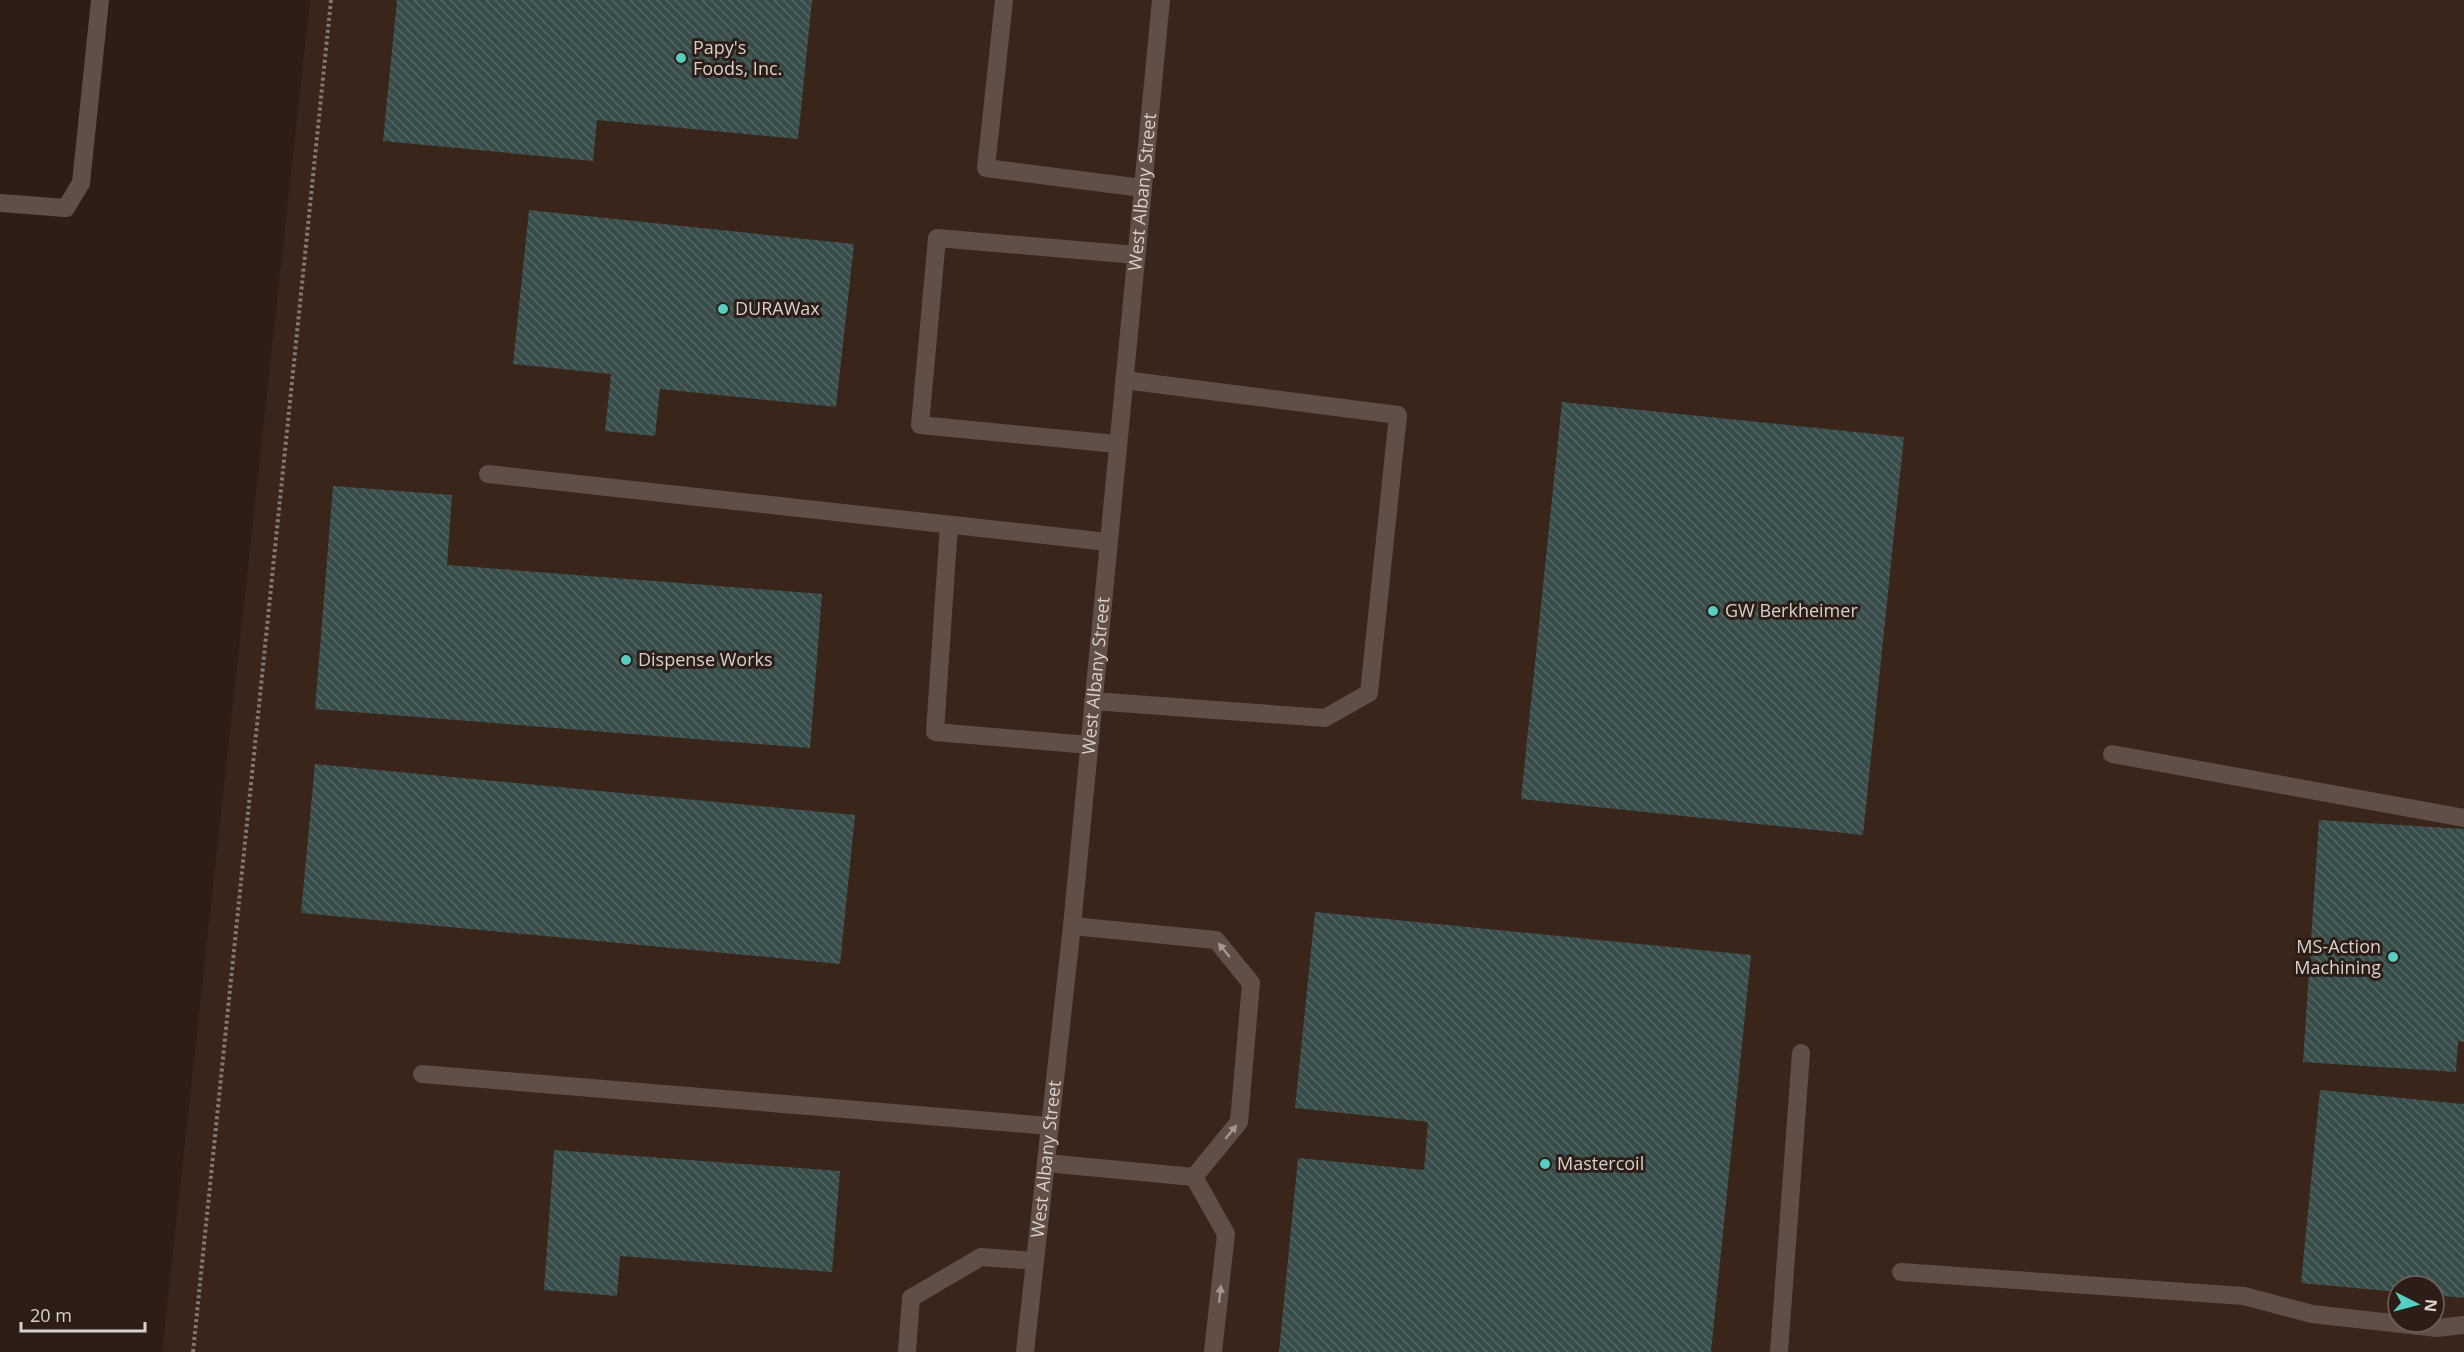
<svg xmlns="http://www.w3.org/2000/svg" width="2464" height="1352" font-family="'Open Sans',sans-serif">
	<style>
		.built { fill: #39251a; fill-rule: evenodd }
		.building { fill: url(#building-back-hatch) }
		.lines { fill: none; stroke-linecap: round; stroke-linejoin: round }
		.path { stroke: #847872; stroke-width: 4; stroke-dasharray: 3 3; stroke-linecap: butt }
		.service { stroke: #5f4f46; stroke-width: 18 }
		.minor { stroke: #5f4f46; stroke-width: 18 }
		.oneway { fill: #a3968f }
		.poi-dot { fill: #56cec2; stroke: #2c1e16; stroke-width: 2 }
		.labels { text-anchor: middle; stroke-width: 6; stroke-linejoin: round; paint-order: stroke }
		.poi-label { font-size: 18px; fill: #dad0cb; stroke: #2c1e16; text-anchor: start }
		.street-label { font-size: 18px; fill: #dad0cb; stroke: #2c1e16 }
	</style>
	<defs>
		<pattern id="building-back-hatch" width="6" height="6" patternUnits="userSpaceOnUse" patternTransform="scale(1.5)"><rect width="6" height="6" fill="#384d4a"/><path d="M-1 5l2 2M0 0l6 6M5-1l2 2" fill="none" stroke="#546663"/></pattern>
	</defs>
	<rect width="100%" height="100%" fill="#2c1e16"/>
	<path class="built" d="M 310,0 L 2464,0 L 2464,1352 L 162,1352 ZM 2398,1286 L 2434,1286 L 2434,1322 L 2398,1322 Z"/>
	<g class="building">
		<path d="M 397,0 L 812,0 L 798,139 L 597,120 L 593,161 L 383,141 Z"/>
		<path d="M 529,210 L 854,244 L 836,407 L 660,389 L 655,436 L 605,431 L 611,374 L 513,364 Z"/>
		<path d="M 1562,402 L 1904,437 L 1863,835 L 1521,799 Z"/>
		<path d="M 333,486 L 452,495 L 447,565 L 822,594 L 810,748 L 315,709 Z"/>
		<path d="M 315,764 L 855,815 L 840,964 L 301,913 Z"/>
		<path d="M 2319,820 L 2464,829 L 2464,1042 L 2458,1041 L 2456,1072 L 2303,1062 Z"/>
		<path d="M 1315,912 L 1751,955 L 1711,1352 L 1279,1352 L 1298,1158 L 1424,1170 L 1428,1122 L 1295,1108 Z"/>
		<path d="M 2320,1090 L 2464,1104 L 2464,1298 L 2434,1295 L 2434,1286 L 2398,1286 L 2398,1292 L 2301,1283 Z"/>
		<path d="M 554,1150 L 840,1171 L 832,1272 L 620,1256 L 617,1296 L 544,1290 Z"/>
	</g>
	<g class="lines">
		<path class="path" d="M 193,1352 L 331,0"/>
		<g class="service">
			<path d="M 1004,0 L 986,168 L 1142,188"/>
			<path d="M 0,203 L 66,208 L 81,183 L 100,0"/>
			<path d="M 1117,444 L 920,425 L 937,238 L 1136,255"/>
			<path d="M 488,474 L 1108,542"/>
			<path d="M 949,525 L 935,732 L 1089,745"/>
			<path d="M 1093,701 L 1325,718 L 1369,693 L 1398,415 L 1124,380"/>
			<path d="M 2112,754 L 2464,818"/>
			<path d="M 1072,926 L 1216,940 L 1251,983 L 1239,1122 L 1194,1177"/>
			<path d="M 422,1074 L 1050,1126"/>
			<path d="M 1046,1163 L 1194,1177"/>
			<path d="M 1194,1177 L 1226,1234 L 1213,1352"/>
			<path d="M 1901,1272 L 2244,1296 L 2312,1314 L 2437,1328 L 2464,1325"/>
			<path d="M 907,1352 L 911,1298 L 981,1257 L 1035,1261"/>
			<path d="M 1779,1352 L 1801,1053"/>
		</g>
		<path class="minor" id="s1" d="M 1025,1352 L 1072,926 L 1161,0"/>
	</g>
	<defs><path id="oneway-solid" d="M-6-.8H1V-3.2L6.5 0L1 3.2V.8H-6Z" transform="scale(1.5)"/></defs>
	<g class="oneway">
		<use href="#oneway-solid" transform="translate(1224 950) rotate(-129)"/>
		<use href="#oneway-solid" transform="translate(1231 1132) rotate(-51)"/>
		<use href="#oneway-solid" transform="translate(1220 1294) rotate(-84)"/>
	</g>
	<g class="poi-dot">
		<circle cx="681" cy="58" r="6"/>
		<circle cx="723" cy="309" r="6"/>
		<circle cx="1713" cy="611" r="6"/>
		<circle cx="626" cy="660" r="6"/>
		<circle cx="2393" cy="957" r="6"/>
		<circle cx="1545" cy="1164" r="6"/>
	</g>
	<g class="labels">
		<g class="poi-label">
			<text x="693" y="54">Papy's<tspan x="693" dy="21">Foods, Inc.</tspan></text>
			<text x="735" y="315">DURAWax</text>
			<text x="1725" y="617">GW Berkheimer</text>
			<text x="638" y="666">Dispense Works</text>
			<text x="2381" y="953" text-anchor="end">MS-Action<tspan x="2381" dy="21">Machining</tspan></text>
			<text x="1557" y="1170">Mastercoil</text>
		</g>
		<g class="street-label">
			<text dy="6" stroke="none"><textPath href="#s1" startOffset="1166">West Albany Street</textPath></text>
			<text dy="6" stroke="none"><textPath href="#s1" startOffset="680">West Albany Street</textPath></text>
			<text dy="6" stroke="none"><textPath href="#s1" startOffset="194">West Albany Street</textPath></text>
		</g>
	</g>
	<g transform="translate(2416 1304) rotate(96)"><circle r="28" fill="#2c1e16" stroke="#72655e" stroke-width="1.5"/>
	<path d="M0-4.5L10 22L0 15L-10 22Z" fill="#56cec2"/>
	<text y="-9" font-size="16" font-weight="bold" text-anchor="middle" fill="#dad0cb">N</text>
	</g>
	<path d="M21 1322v9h124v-9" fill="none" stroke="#dad0cb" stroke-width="3"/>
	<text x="30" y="1322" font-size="18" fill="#dad0cb" stroke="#2c1e16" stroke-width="4.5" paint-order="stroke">20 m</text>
</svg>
